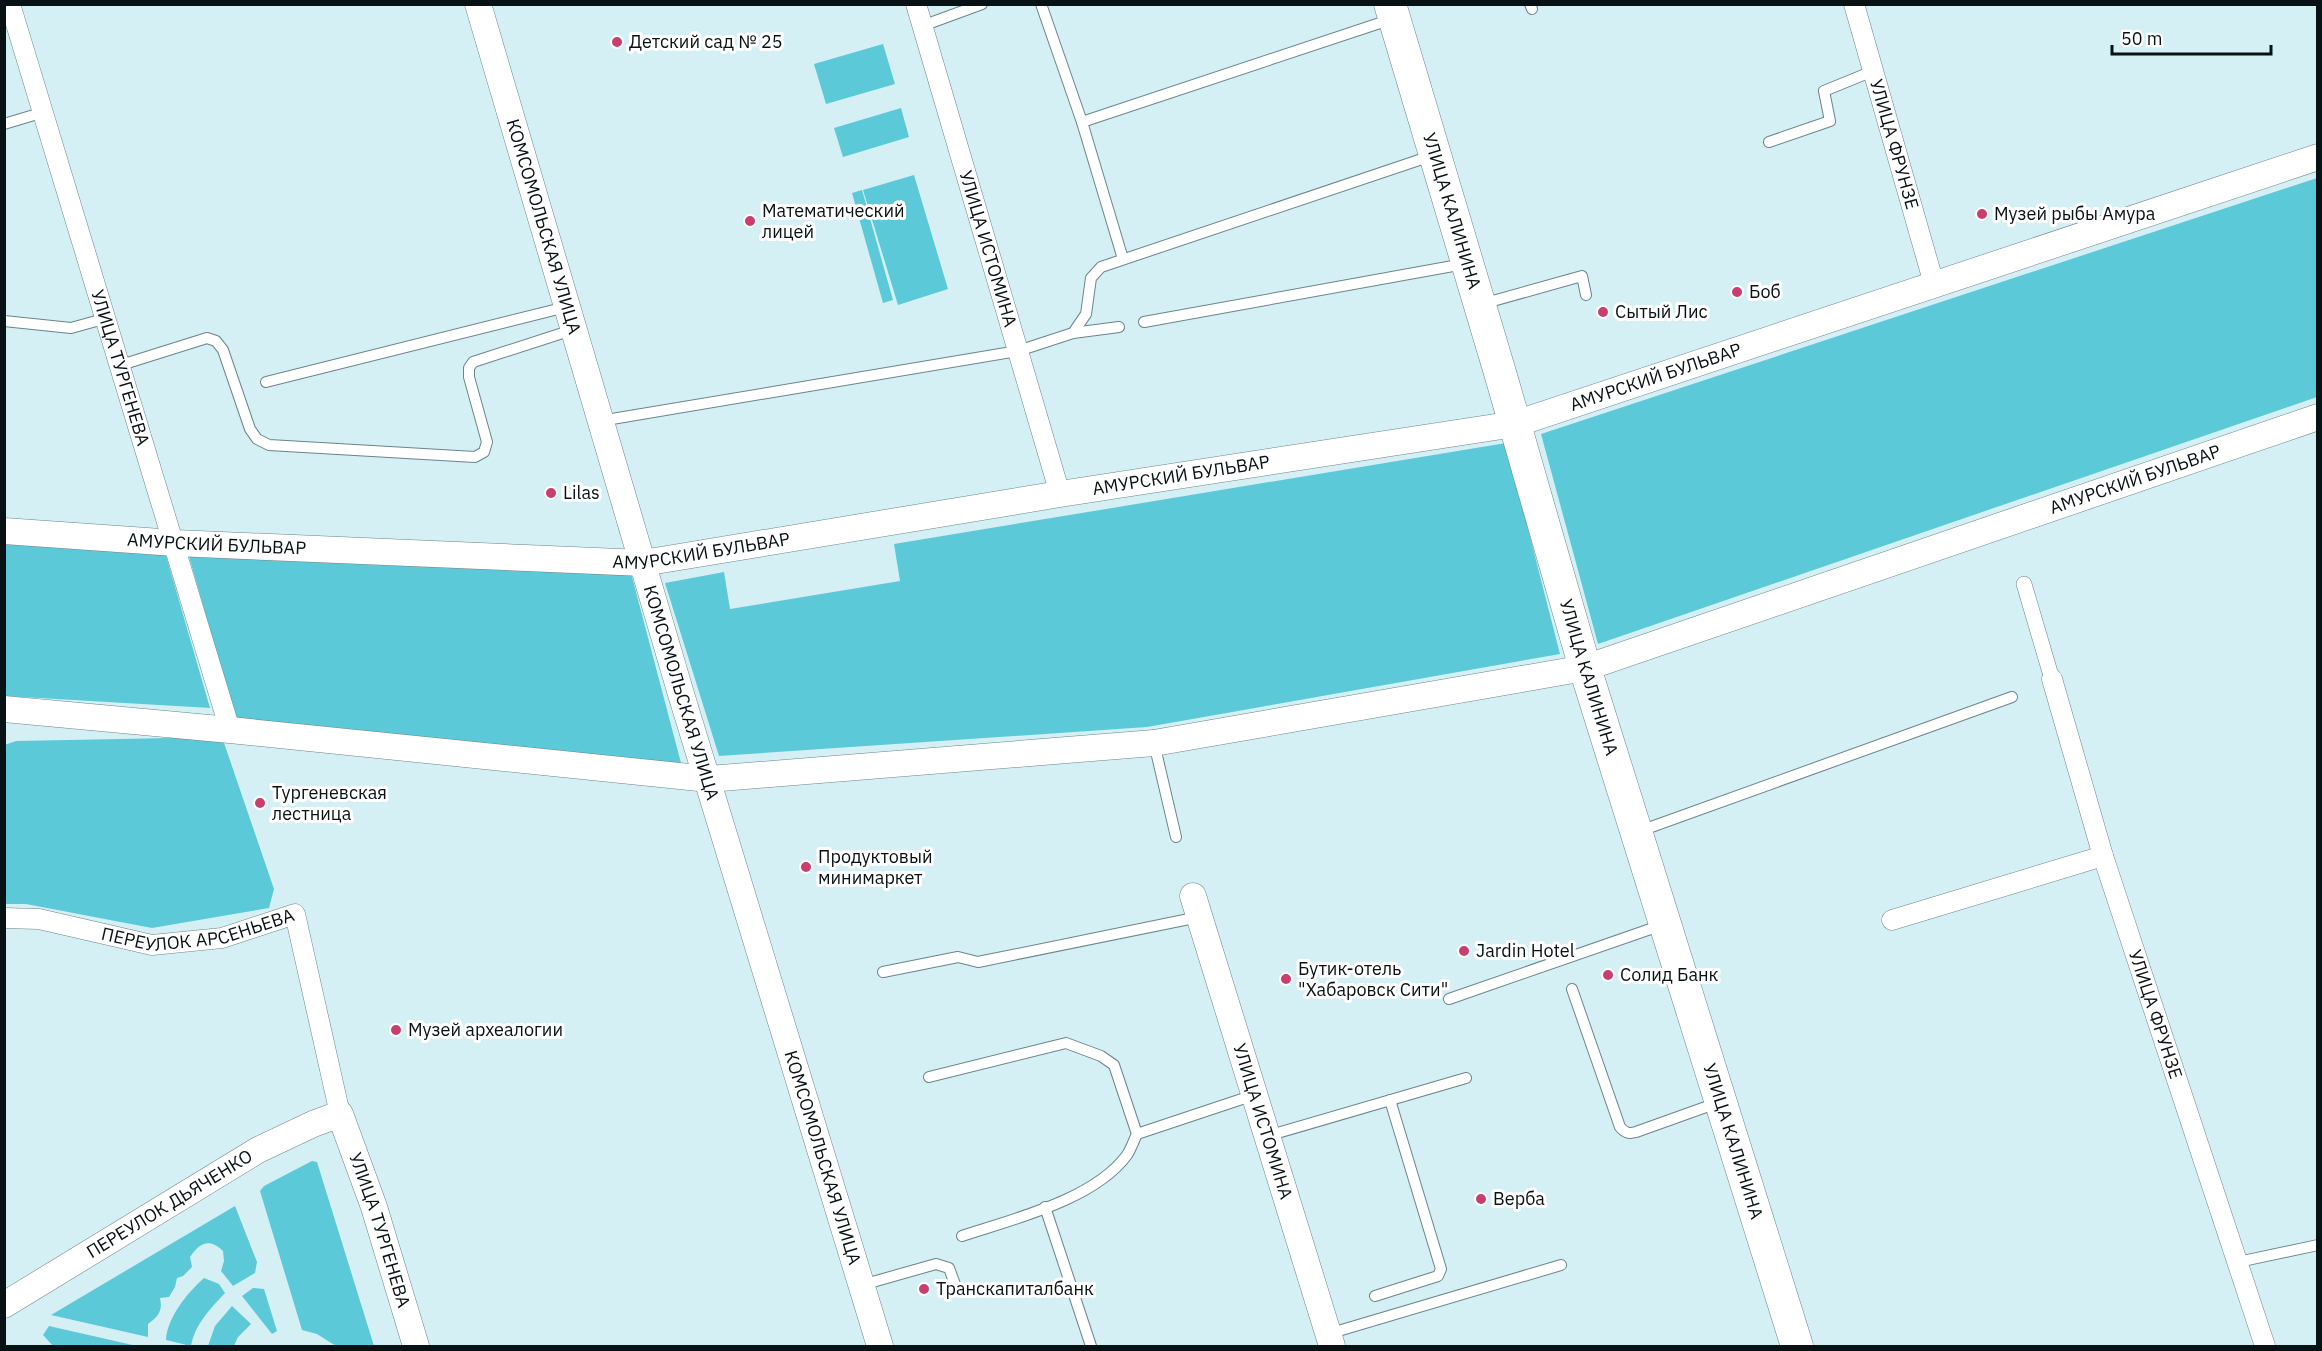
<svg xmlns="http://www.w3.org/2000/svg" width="2322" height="1351" font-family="'IBM Plex Sans',sans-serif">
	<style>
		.green { fill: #5cc9d9 }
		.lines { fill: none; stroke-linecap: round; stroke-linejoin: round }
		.service-casing { stroke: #6b8589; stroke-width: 12 }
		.pedestrian-casing { stroke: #6b8589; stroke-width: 16 }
		.minor-casing { stroke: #6b8589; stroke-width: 21 }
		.tertiary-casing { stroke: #6b8589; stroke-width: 27 }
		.primary-casing { stroke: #6b8589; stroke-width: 33 }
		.service { stroke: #fff; stroke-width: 10 }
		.pedestrian { stroke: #fff; stroke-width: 15 }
		.minor { stroke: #fff; stroke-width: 20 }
		.tertiary { stroke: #fff; stroke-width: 26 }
		.primary { stroke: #fff; stroke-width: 32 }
		.poi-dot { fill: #ca3d6f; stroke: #fff; stroke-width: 2 }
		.labels { text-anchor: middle; stroke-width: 6; stroke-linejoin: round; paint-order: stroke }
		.poi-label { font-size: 18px; fill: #081113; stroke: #fff; text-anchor: start }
		.street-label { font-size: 18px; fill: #081113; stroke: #fff }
	</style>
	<rect width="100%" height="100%" fill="#d4f0f5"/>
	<g class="green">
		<path d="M 883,44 L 895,84 L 826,104 L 814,64 Z"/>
		<path d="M 901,108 L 909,137 L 843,157 L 834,128 Z"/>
		<path d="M 914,175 L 948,289 L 898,305 L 863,190 Z"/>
		<path d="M 2317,178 L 2317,397 L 1598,644 L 1541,434 Z"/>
		<path d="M 862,190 L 893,300 L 883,303 L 852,193 Z"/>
		<path d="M 1506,443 L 1560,654 L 1147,727 L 719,756 L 665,583 L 724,572 L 730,609 L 900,581 L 894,544 Z"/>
		<path d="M 4,539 L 165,552 L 210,708 L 5,696 Z"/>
		<path d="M 188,553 L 631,573 L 681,763 L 236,720 Z"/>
		<path d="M 222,737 L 274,889 L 269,908 L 152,928 L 26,904 L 5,904 L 4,745 L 16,741 Z"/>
		<path d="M 312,1161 L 317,1162 L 374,1346 L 336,1346 L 317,1334 L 302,1330 L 260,1191 L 264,1186 Z"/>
		<path d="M 235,1206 L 257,1262 L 255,1273 L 233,1286 L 221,1271 L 224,1261 L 223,1251 C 210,1238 200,1242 190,1257 L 192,1267 L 183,1276 L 177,1278 L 175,1287 L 169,1297 L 160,1298 C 163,1311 158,1317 148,1324 L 148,1337 L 51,1315 Z"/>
		<path d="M 204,1278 L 219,1284 L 225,1293 C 211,1308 195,1324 191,1346 L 166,1340 C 167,1318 187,1293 204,1278 Z"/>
		<path d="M 253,1288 L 264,1289 L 277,1331 L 272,1334 L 242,1296 Z"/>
		<path d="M 232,1306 L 251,1324 L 238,1337 L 234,1346 L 208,1346 L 215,1326 Z"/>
		<path d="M 49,1326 L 137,1346 L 53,1346 L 43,1335 Z"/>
	</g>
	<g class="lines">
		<g class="service-casing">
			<g id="service">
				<path d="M 1041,4 L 1082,122"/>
				<path d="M 1530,4 L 1532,9"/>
				<path d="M 922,26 L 982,4"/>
				<path d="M 4,124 L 44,112"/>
				<path d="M 1769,142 L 1830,121 L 1824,91 L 1873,71"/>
				<path d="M 1123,259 L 1082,122 L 1392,19"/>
				<path d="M 1482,304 L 1582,276 L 1586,295"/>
				<path d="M 4,321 L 71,328 L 107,318"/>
				<path d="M 1144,322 L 1464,264"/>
				<path d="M 1073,333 L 1119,327"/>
				<path d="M 121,365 L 207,338 L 216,341 L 223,350 L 250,429 L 257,439 L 269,445 L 475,457 L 484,452 L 487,442 L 469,377 L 469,368 L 473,362 L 572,330"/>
				<path d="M 266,382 L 566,307"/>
				<path d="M 600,421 L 1018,351 L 1073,333 L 1086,314 L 1091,278 L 1101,267 L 1431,156"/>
				<path d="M 1154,743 L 1176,837"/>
				<path d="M 1640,831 L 2012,697"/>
				<path d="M 883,972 L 958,957 L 978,962 L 1199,917"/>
				<path d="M 1572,989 L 1620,1127 C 1625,1133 1629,1134 1636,1132 L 1717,1103"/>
				<path d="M 1449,999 L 1662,925"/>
				<path d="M 929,1077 L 1066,1043 L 1101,1056 L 1114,1065 L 1137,1134"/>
				<path d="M 1267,1136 L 1466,1078"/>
				<path d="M 1045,1207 L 1091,1346"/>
				<path d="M 962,1236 C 1013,1219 1094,1200 1127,1155 C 1131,1149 1134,1140 1137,1134 L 1254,1095"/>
				<path d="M 2238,1262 L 2318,1245"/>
				<path d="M 862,1285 L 936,1264 L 949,1268 L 957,1290"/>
				<path d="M 1375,1296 L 1438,1276 L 1441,1269 L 1390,1100"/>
				<path d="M 1328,1334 L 1561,1265"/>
			</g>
		</g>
		<g class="pedestrian-casing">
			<path id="pedestrian" d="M 2024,584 L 2052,679"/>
		</g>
		<g class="minor-casing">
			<g id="minor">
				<path id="s1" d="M 10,4 L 230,730"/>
				<path id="s2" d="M 916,4 L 1060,494"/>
				<path id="s3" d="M 1854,4 L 1934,284"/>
				<path id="s4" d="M 2052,679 L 2103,856 L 2265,1346"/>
				<path id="s5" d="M 4,918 L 39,919 L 152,945 L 222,938 L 295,914 L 340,1114"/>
				<path d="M 1892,920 L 2103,856"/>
			</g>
		</g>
		<g class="tertiary-casing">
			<g id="tertiary">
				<path id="s6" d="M 478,4 L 681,694 L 880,1346"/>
				<path id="s7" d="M 4,531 L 175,543 L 643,563 L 1060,494 L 1515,424 L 2318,157"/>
				<path id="s8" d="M 4,709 L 230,730 L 709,779 L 1154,743 L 1585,668 L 2318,417"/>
				<path id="s9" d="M 1193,896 L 1332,1346"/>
				<path id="s10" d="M 4,1305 L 258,1150 L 313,1124 L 340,1114 L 374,1207 L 416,1346"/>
			</g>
		</g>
		<g class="primary-casing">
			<g id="primary">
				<path id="s11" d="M 1390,4 L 1501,376 L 1585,668 L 1797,1346"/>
			</g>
		</g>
		<use href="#service" class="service"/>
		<use href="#pedestrian" class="pedestrian"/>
		<use href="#minor" class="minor"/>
		<use href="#tertiary" class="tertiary"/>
		<use href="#primary" class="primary"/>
	</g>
	<g class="poi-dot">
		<circle cx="617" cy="42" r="6"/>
		<circle cx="1982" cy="214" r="6"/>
		<circle cx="750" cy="221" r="6"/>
		<circle cx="1737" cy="292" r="6"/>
		<circle cx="1603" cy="312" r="6"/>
		<circle cx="551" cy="493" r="6"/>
		<circle cx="260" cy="803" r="6"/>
		<circle cx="806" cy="867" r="6"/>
		<circle cx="1464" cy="951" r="6"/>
		<circle cx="1608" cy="975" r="6"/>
		<circle cx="1286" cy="979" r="6"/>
		<circle cx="396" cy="1030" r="6"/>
		<circle cx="1481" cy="1199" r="6"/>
		<circle cx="924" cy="1289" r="6"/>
	</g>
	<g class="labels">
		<g class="poi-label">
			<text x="629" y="48">Детский сад № 25</text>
			<text x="762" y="217">Математический<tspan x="762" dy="21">лицей</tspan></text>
			<text x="1994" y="220">Музей рыбы Амура</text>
			<text x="1749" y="298">Боб</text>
			<text x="1615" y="318">Сытый Лис</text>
			<text x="563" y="499">Lilas</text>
			<text x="272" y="799">Тургеневская<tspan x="272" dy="21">лестница</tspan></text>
			<text x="818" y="863">Продуктовый<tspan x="818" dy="21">минимаркет</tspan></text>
			<text x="1476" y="957">Jardin Hotel</text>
			<text x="1298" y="975">Бутик-отель<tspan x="1298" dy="21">"Хабаровск Сити"</tspan></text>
			<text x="1620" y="981">Солид Банк</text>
			<text x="408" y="1036">Музей археалогии</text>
			<text x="1493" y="1205">Верба</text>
			<text x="936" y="1295">Транскапиталбанк</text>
		</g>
		<g class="street-label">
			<text dy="6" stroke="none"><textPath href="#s3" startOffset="146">УЛИЦА ФРУНЗЕ</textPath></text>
			<text dy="6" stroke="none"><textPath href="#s11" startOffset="216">УЛИЦА КАЛИНИНА</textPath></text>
			<text dy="6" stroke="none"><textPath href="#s6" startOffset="232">КОМСОМОЛЬСКАЯ УЛИЦА</textPath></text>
			<text dy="6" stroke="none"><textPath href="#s2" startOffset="255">УЛИЦА ИСТОМИНА</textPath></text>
			<text dy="6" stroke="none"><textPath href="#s1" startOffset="380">УЛИЦА ТУРГЕНЕВА</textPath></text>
			<text dy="6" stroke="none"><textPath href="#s7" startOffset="1671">АМУРСКИЙ БУЛЬВАР</textPath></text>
			<text dy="6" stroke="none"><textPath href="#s7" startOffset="1185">АМУРСКИЙ БУЛЬВАР</textPath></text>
			<text dy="6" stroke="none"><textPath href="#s8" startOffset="2174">АМУРСКИЙ БУЛЬВАР</textPath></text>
			<text dy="6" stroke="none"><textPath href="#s7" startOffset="213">АМУРСКИЙ БУЛЬВАР</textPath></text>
			<text dy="6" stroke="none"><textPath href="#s7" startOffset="699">АМУРСКИЙ БУЛЬВАР</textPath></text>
			<text dy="6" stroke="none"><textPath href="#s11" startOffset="702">УЛИЦА КАЛИНИНА</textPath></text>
			<text dy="6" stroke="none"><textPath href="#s6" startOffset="718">КОМСОМОЛЬСКАЯ УЛИЦА</textPath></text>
			<text dy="6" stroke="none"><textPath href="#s5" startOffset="198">ПЕРЕУЛОК АРСЕНЬЕВА</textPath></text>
			<text dy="6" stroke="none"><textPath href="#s4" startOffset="351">УЛИЦА ФРУНЗЕ</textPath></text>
			<text dy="6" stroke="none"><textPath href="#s9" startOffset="236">УЛИЦА ИСТОМИНА</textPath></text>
			<text dy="6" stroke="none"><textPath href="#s11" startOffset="1188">УЛИЦА КАЛИНИНА</textPath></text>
			<text dy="6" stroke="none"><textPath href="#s6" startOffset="1204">КОМСОМОЛЬСКАЯ УЛИЦА</textPath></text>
			<text dy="6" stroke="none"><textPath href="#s10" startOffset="194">ПЕРЕУЛОК ДЬЯЧЕНКО</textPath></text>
			<text dy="6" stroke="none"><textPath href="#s10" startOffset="510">УЛИЦА ТУРГЕНЕВА</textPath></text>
		</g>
	</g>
	<rect width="2322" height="1351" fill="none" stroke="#081113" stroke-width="12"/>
	<path d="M2112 45v9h159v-9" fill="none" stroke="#081113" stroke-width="3"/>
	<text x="2121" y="45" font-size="18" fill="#081113" stroke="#ffffff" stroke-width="4.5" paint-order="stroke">50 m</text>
</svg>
